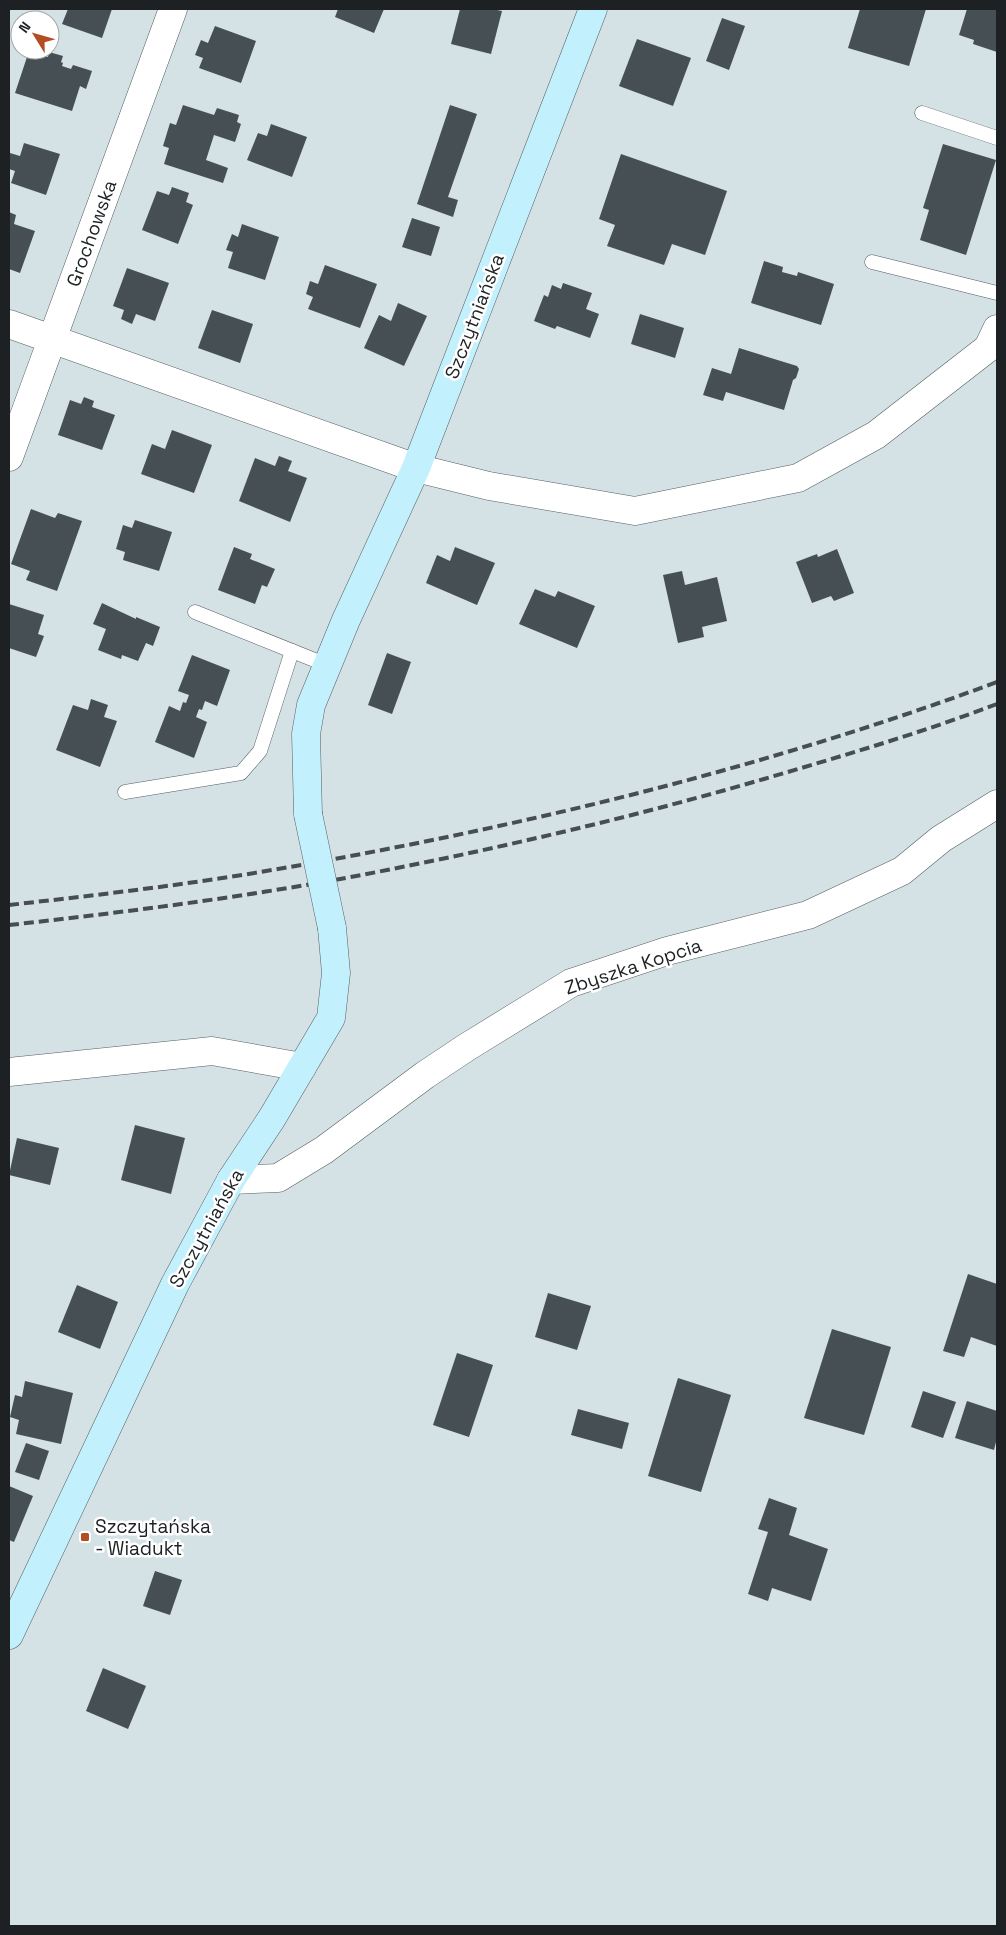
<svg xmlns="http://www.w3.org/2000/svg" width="1006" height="1935" font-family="'Space Grotesk',sans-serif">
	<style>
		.building { fill: #465054 }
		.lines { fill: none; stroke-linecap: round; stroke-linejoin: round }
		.lane-casing { stroke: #545f63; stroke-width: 15 }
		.street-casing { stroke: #545f63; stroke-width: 29 }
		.secondary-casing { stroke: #545f63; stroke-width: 29 }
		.lane { stroke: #fff; stroke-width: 14 }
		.street { stroke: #fff; stroke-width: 28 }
		.secondary { stroke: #c2f0fd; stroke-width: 28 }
		.rail { stroke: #474e50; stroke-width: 4; stroke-dasharray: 10 5; stroke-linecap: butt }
		.secondary-bridge-casing { stroke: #545f63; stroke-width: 29; stroke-linecap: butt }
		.secondary-bridge { stroke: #c2f0fd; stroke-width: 28 }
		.poi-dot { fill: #b34d22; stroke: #fff; stroke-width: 2 }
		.labels { text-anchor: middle; stroke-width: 5; stroke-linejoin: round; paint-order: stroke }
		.street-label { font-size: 19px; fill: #1d2123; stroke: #fff }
		.poi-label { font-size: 19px; fill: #1d2123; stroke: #fff; text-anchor: start }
	</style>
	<rect width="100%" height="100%" fill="#d4e1e5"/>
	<g class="building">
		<path d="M 68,9 L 112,9 L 102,38 L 62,24 Z"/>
		<path d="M 338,9 L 384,9 L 374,33 L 335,17 Z"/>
		<path d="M 460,9 L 492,9 L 502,11 L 491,54 L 451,44 Z"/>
		<path d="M 860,9 L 926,9 L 909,66 L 848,48 Z"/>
		<path d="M 967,9 L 997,9 L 997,52 L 973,44 L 974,40 L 959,35 Z"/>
		<path d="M 722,18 L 745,26 L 729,70 L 706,61 Z"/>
		<path d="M 215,26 L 256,41 L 241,83 L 199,68 L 203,58 L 195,55 L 201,40 L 208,43 Z"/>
		<path d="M 637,39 L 691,58 L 673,106 L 619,86 Z"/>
		<path d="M 29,51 L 48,57 L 49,52 L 63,56 L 61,62 L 63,63 L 62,66 L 71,69 L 73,65 L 92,71 L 86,89 L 80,86 L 72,111 L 15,93 Z"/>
		<path d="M 183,105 L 214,115 L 217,108 L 239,115 L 237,122 L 241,124 L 235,142 L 214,135 L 206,160 L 228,168 L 223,183 L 164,164 L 169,148 L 163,146 L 170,123 L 176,125 Z"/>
		<path d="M 450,105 L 477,114 L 448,197 L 458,200 L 453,217 L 417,204 Z"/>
		<path d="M 271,124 L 307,137 L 292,177 L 247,160 L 258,133 L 267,136 Z"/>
		<path d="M 24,143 L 60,154 L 46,195 L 11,183 L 15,171 L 9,169 L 10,153 L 20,156 Z"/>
		<path d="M 943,144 L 996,160 L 966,255 L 920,240 L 929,210 L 923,208 Z"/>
		<path d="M 621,154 L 727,191 L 705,255 L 672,244 L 664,265 L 607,246 L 615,225 L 599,219 Z"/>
		<path d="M 172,187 L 189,193 L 186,202 L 193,205 L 178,244 L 142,230 L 157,191 L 169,195 Z"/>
		<path d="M 9,212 L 16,215 L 14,224 L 35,231 L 20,273 L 9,269 Z"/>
		<path d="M 412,218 L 440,227 L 431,256 L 402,247 Z"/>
		<path d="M 242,224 L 279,237 L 265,280 L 228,268 L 233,252 L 226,250 L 232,234 L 238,237 Z"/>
		<path d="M 764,261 L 783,267 L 782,272 L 797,276 L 798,272 L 834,284 L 821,325 L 751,303 Z"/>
		<path d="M 325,265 L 377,284 L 360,328 L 308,309 L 313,297 L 306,294 L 310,281 L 318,284 Z"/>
		<path d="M 127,268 L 169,283 L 155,321 L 136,314 L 132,324 L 121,319 L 124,310 L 113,306 Z"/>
		<path d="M 563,283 L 592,293 L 586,309 L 599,314 L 590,338 L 557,326 L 555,329 L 534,321 L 544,295 L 548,297 L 552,285 L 561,289 Z"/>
		<path d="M 398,303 L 427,316 L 404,366 L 364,348 L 379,315 L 391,321 Z"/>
		<path d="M 212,310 L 253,324 L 240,363 L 198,348 Z"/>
		<path d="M 640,314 L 684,328 L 675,358 L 631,344 Z"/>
		<path d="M 739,348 L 797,366 L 799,369 L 796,378 L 793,380 L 784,410 L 726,392 L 723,401 L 703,395 L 712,368 L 731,374 Z"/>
		<path d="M 84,397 L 94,401 L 92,407 L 115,415 L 102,450 L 58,435 L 70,400 L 81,404 Z"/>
		<path d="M 172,430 L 212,445 L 194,493 L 141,474 L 152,444 L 165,449 Z"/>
		<path d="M 279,456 L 292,461 L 288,471 L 307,478 L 290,522 L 239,501 L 255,458 L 275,466 Z"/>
		<path d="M 31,509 L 55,518 L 58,513 L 82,521 L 57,591 L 26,580 L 30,571 L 11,564 Z"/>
		<path d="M 135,520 L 172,532 L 159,571 L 123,560 L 125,552 L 116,549 L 123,525 L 132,528 Z"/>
		<path d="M 234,547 L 252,554 L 250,559 L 275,569 L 267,587 L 262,585 L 255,604 L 218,590 Z"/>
		<path d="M 455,547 L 495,563 L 477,605 L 426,583 L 437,555 L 450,561 Z"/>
		<path d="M 837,549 L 854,593 L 834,601 L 831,596 L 812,603 L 796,562 L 817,554 L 818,557 Z"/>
		<path d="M 682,571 L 685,585 L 717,577 L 727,621 L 702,627 L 704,637 L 678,643 L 663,575 Z"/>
		<path d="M 535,589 L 555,597 L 558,591 L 595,606 L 577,648 L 519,624 Z"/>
		<path d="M 102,603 L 136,619 L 136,617 L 160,627 L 153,646 L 146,643 L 138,661 L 122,655 L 121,659 L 98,650 L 106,629 L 93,624 Z"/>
		<path d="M 9,604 L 44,615 L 38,634 L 44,636 L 36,657 L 9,648 Z"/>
		<path d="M 387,653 L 411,662 L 392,714 L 368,705 Z"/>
		<path d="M 192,655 L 230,670 L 217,706 L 205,701 L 202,710 L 199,709 L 196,717 L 207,722 L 194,758 L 155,742 L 169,706 L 180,711 L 183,702 L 186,703 L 189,695 L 178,691 Z"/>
		<path d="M 91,699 L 108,705 L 104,717 L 117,721 L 100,767 L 56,750 L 73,705 L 88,710 Z"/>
		<path d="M 135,1125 L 185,1138 L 171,1194 L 121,1180 Z"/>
		<path d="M 17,1138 L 59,1148 L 50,1185 L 9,1175 Z"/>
		<path d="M 968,1274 L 997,1284 L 997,1346 L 971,1337 L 964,1357 L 943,1351 Z"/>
		<path d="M 77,1285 L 118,1302 L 100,1349 L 58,1332 Z"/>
		<path d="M 548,1293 L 591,1306 L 577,1350 L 535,1337 Z"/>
		<path d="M 832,1329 L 891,1347 L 864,1435 L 804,1418 Z"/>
		<path d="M 457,1353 L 493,1365 L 469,1437 L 433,1425 Z"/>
		<path d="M 678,1378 L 731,1395 L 701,1492 L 648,1476 Z"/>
		<path d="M 25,1381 L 73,1393 L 61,1444 L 16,1434 L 19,1420 L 10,1417 L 15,1395 L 22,1397 Z"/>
		<path d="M 923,1391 L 956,1402 L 943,1438 L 911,1427 Z"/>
		<path d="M 967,1401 L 997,1411 L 997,1438 L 994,1450 L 955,1438 Z"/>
		<path d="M 578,1409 L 629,1423 L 622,1449 L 571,1435 Z"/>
		<path d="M 26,1443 L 49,1451 L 39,1480 L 15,1472 Z"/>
		<path d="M 9,1486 L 33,1496 L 14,1542 L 9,1540 Z"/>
		<path d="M 769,1498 L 797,1508 L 789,1535 L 828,1549 L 811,1601 L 772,1588 L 768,1601 L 748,1594 L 768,1532 L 758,1529 Z"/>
		<path d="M 155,1571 L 182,1580 L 170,1615 L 143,1606 Z"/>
		<path d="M 103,1668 L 146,1686 L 128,1729 L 86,1711 Z"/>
	</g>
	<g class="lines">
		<g class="lane-casing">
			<g id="lane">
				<path d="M 922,113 L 997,138"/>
				<path d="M 872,262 L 997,293"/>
				<path d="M 195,612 L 327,665"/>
				<path d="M 125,792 L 241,773 L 260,751 L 292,651"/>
			</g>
		</g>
		<g class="street-casing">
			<g id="street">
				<path d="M 9,324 L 416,468 L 489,486 L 635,511 L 798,478 L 876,435 L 988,348 L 997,329"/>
				<path d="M 9,457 L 173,9"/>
				<path d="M 9,1072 L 212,1051 L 302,1067"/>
				<path d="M 231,1180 L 278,1178 L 324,1150 L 425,1075 L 467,1047 L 571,983 L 667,951 L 808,915 L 902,871 L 941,839 L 997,804"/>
			</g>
		</g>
		<g class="secondary-casing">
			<g id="secondary">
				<path d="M 308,814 L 306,734 L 311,705 L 346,620 L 416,468 L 593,9"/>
				<path d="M 9,1635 L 175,1284 L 231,1180 L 272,1118 L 331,1018 L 336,973 L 332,928"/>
			</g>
		</g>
		<use href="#lane" class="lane"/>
		<use href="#street" class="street"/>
		<use href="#secondary" class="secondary"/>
		<g class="rail">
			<path d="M 9,905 C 97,895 185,885 272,870 C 518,828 763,769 997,682"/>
			<path d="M 9,925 C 135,911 262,895 387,870 C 514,845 640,815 764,779 C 842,756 921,733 997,704"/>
		</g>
		<g class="secondary-bridge-casing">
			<path id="secondary-bridge" d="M 308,814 L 332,928"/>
		</g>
		<use href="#secondary-bridge" class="secondary-bridge"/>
	</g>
	<rect class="poi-dot" x="80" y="1532" width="10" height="10" rx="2.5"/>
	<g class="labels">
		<g class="street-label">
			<text transform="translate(91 233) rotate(-70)" y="7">Grochowska</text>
			<text transform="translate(474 316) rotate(-69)" y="7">Szczytniańska</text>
			<text transform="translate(633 966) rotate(-18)" y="7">Zbyszka Kopcia</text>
			<text transform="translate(206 1228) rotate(-61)" y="7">Szczytniańska</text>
		</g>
		<g class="poi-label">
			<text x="95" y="1533">Szczytańska<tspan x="95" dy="22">- Wiadukt</tspan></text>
		</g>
	</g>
	<rect width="1006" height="1935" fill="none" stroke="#1d2123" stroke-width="20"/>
	<g transform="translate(35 35) rotate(307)"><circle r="24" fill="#ffffff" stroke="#a5a6a7"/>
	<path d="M0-4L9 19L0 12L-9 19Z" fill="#b34d22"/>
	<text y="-8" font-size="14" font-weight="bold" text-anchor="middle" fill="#1d2123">N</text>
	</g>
</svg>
